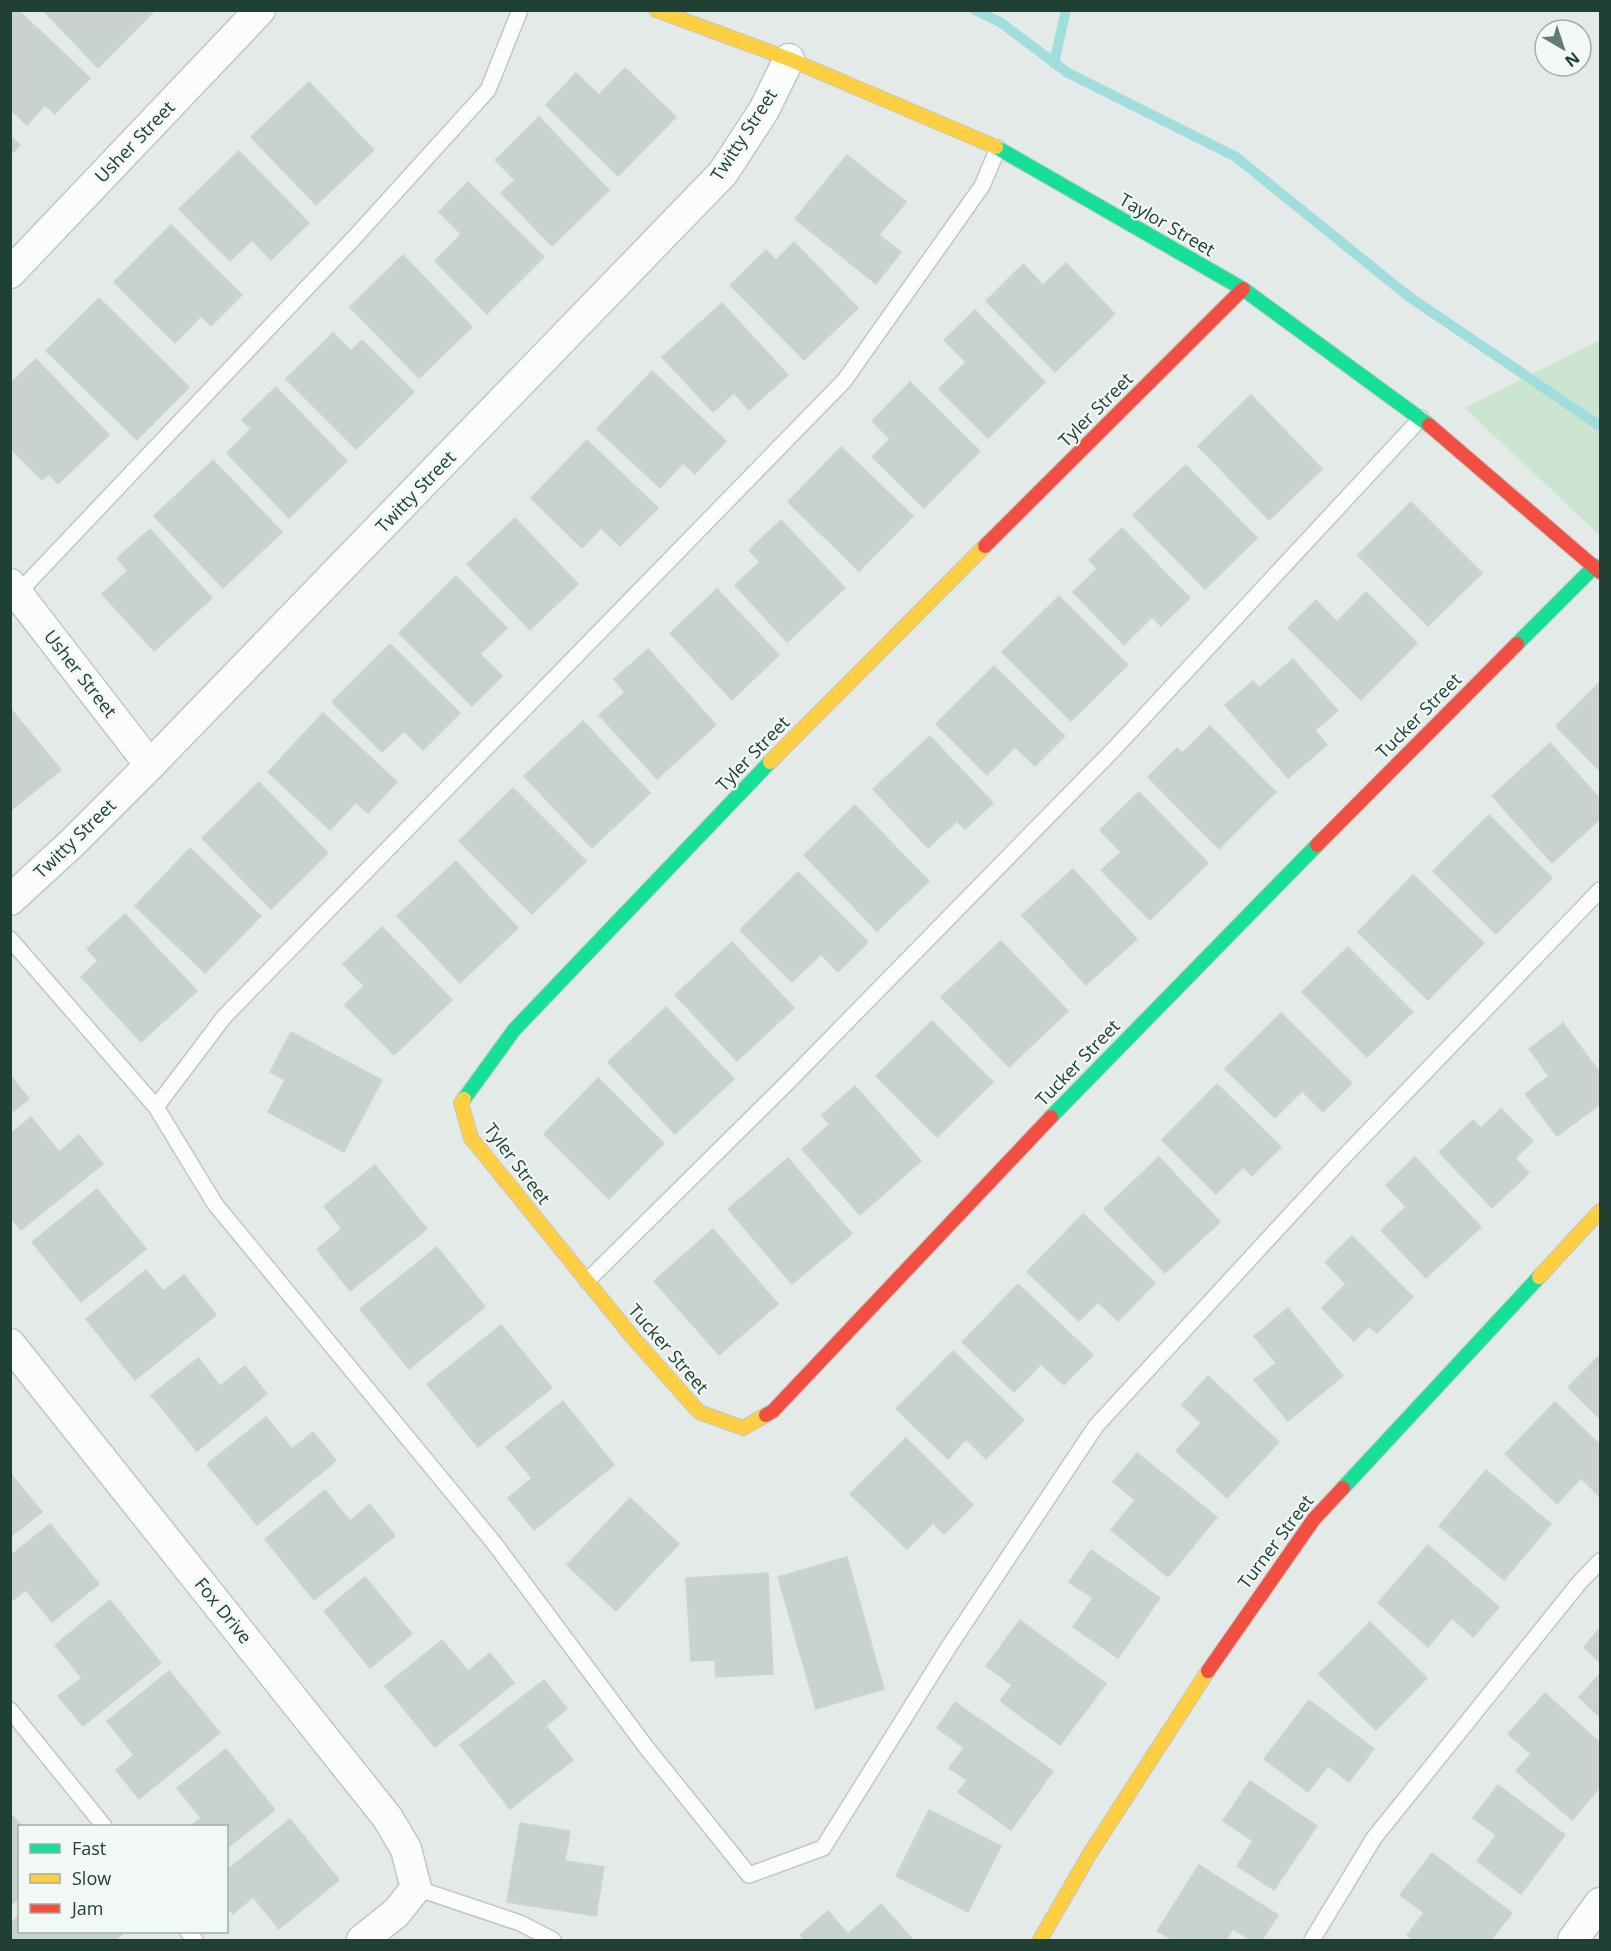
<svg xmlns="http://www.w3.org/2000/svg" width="1611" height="1951" font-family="'Open Sans',sans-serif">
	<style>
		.green { fill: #cce5d0 }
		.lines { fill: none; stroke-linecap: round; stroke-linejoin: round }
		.stream { stroke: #a0dddd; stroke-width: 10 }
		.building { fill: #cad2ce; stroke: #cdd3d0; stroke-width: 1.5 }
		.lane-casing { stroke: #c1c7c4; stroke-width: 18 }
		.street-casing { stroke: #c1c7c4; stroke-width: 33 }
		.fast-casing { stroke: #bfc8c4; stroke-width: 16 }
		.slow-casing { stroke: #bfc8c4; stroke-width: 16 }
		.jam-casing { stroke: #bfc8c4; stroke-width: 16 }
		.lane { stroke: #fbfcfb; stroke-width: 15 }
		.street { stroke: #fbfcfb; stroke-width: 30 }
		.fast { stroke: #16e098; stroke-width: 14 }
		.slow { stroke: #ffcf43; stroke-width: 14 }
		.jam { stroke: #f24e42; stroke-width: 14 }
		.labels { text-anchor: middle; stroke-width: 4.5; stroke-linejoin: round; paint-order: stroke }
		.street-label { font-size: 18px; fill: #1f4033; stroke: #f2f9f5 }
	</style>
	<rect width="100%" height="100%" fill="#e4eae7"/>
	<path class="green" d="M 1600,340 L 1600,536 L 1465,408 Z"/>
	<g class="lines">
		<g class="stream">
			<path d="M 975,10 L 1000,22 L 1068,73 L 1236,157 L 1408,296 L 1600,426"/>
			<path d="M 1054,63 L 1066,10"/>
		</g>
	</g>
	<g class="building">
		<path d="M 10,10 L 18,10 L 90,78 L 55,114 L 45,105 L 27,125 L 10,109 Z"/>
		<path d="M 43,10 L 155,10 L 98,68 Z"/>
		<path d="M 625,68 L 676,117 L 618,176 L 546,105 L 576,73 L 599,95 Z"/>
		<path d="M 309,82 L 374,150 L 316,205 L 251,137 Z"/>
		<path d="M 539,117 L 609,190 L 552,246 L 501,193 L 515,180 L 495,160 Z"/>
		<path d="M 10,136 L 20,145 L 10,155 Z"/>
		<path d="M 239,151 L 309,223 L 271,260 L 252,240 L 230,261 L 179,209 Z"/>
		<path d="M 847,155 L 906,202 L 879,235 L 901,252 L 876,284 L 795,219 Z"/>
		<path d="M 468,182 L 544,257 L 487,314 L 435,261 L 461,234 L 439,212 Z"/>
		<path d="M 171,225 L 242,295 L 211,326 L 201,316 L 175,343 L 114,282 Z"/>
		<path d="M 794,242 L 858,308 L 804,360 L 730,285 L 766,250 L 776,260 Z"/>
		<path d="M 403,255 L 472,327 L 419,378 L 350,307 Z"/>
		<path d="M 1066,263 L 1115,314 L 1055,372 L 986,301 L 1023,264 L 1043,285 Z"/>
		<path d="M 99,298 L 189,387 L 137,440 L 46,351 Z"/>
		<path d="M 722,303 L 788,375 L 749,410 L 734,393 L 713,412 L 662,357 Z"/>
		<path d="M 975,310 L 1045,382 L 988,438 L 939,389 L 966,362 L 944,340 Z"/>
		<path d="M 333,333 L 351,351 L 362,340 L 414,392 L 356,449 L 286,379 Z"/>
		<path d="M 36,359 L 109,435 L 58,484 L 49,474 L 42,480 L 10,448 L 10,384 Z"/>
		<path d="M 652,371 L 726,441 L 695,474 L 683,463 L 660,488 L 597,429 Z"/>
		<path d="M 910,382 L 980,451 L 924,508 L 872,457 L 890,439 L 872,421 Z"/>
		<path d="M 276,387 L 347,461 L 289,518 L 227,453 L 251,429 L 242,420 Z"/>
		<path d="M 1251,395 L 1322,469 L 1269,520 L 1198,446 Z"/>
		<path d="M 587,440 L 658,508 L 620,546 L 601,528 L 582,548 L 531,498 Z"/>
		<path d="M 841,447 L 913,516 L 859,571 L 788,502 Z"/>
		<path d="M 213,460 L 282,532 L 223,588 L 154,516 Z"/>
		<path d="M 1186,465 L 1257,538 L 1205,589 L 1133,515 Z"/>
		<path d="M 1411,502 L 1482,573 L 1428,626 L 1358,555 Z"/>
		<path d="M 515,518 L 578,584 L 530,630 L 467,564 Z"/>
		<path d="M 781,520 L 845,588 L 787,642 L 735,585 L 760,562 L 749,550 Z"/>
		<path d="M 1122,528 L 1190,598 L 1161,626 L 1152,617 L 1124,645 L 1073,592 L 1097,569 L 1089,560 Z"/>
		<path d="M 150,529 L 212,598 L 154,651 L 102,594 L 128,571 L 117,558 Z"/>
		<path d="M 456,576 L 507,628 L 480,654 L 502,676 L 472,706 L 399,633 Z"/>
		<path d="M 717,589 L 779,655 L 732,700 L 670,633 Z"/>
		<path d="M 1366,592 L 1417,643 L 1361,700 L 1288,628 L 1316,600 L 1337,622 Z"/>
		<path d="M 1059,596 L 1128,665 L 1071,721 L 1002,652 Z"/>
		<path d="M 390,644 L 460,713 L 423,750 L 404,731 L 382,752 L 332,702 Z"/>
		<path d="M 648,649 L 716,725 L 657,779 L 599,715 L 625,692 L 614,679 Z"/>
		<path d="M 1293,659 L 1338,711 L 1315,730 L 1327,745 L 1288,778 L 1225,705 L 1253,681 L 1259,688 Z"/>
		<path d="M 994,666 L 1065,736 L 1035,766 L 1015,747 L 987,775 L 936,724 Z"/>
		<path d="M 1600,682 L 1600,771 L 1556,726 Z"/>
		<path d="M 10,708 L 61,770 L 10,811 Z"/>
		<path d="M 323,713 L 397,782 L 368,813 L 356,802 L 330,830 L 268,772 Z"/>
		<path d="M 583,721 L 650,793 L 592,848 L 524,776 Z"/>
		<path d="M 1210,726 L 1276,792 L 1219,849 L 1148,777 L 1177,748 L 1182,753 Z"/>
		<path d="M 930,736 L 993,803 L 965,829 L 957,821 L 928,848 L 873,789 Z"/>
		<path d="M 1550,743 L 1600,799 L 1600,819 L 1552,863 L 1492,796 Z"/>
		<path d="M 259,782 L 328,853 L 271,909 L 202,838 Z"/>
		<path d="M 513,788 L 586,861 L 532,914 L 459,841 Z"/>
		<path d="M 1139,792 L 1208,863 L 1150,920 L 1101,870 L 1121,852 L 1100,830 Z"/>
		<path d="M 855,805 L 929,881 L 877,931 L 804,855 Z"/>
		<path d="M 1489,815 L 1552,878 L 1496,934 L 1433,871 Z"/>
		<path d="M 190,848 L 261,916 L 205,973 L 135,906 Z"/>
		<path d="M 456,861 L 518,928 L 460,983 L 397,916 Z"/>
		<path d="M 1073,869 L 1137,939 L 1086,985 L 1022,915 Z"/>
		<path d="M 798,872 L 868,942 L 838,972 L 821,954 L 792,982 L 740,930 Z"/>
		<path d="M 1413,875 L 1484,943 L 1428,1000 L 1358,932 Z"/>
		<path d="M 125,914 L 197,991 L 141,1042 L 81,977 L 98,961 L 87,949 Z"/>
		<path d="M 382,927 L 452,1000 L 394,1055 L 345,1005 L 364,986 L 343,964 Z"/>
		<path d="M 1001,941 L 1068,1011 L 1009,1067 L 941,997 Z"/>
		<path d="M 732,942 L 794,1008 L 737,1061 L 675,995 Z"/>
		<path d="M 1348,947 L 1413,1012 L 1367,1057 L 1302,992 Z"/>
		<path d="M 666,1007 L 734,1079 L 675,1134 L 608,1062 Z"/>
		<path d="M 1281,1013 L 1352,1083 L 1323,1112 L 1302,1091 L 1275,1118 L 1225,1069 Z"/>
		<path d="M 932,1021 L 993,1082 L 937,1137 L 876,1076 Z"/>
		<path d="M 1563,1023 L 1600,1073 L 1600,1104 L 1557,1136 L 1525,1094 L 1549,1076 L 1529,1049 Z"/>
		<path d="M 291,1032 L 382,1080 L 344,1152 L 268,1112 L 285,1080 L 270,1072 Z"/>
		<path d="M 10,1075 L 29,1099 L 10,1114 Z"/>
		<path d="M 598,1078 L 664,1143 L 609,1199 L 544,1134 Z"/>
		<path d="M 1217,1084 L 1281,1147 L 1252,1176 L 1243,1167 L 1216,1194 L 1162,1140 Z"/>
		<path d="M 855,1086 L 921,1161 L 860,1215 L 802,1149 L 830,1124 L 822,1115 Z"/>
		<path d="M 1501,1109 L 1533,1141 L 1515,1158 L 1529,1173 L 1492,1208 L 1439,1152 L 1473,1120 L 1481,1128 Z"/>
		<path d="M 31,1117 L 59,1152 L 79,1135 L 103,1164 L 21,1230 L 10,1217 L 10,1134 Z"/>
		<path d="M 1159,1157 L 1220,1222 L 1165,1273 L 1104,1209 Z"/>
		<path d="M 1415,1157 L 1481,1227 L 1426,1278 L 1381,1230 L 1406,1207 L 1386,1185 Z"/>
		<path d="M 788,1158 L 852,1234 L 792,1284 L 728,1209 Z"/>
		<path d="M 375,1165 L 427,1229 L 350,1291 L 317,1249 L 342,1229 L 324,1206 Z"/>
		<path d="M 97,1189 L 146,1249 L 81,1302 L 32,1242 Z"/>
		<path d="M 1083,1214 L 1155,1283 L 1118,1321 L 1098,1302 L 1079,1321 L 1027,1272 Z"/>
		<path d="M 713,1229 L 778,1304 L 719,1355 L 654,1281 Z"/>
		<path d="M 1352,1236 L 1413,1297 L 1377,1333 L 1369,1326 L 1354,1341 L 1322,1308 L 1346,1284 L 1325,1262 Z"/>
		<path d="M 437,1247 L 485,1307 L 409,1369 L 360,1309 Z"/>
		<path d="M 146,1270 L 163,1291 L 184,1275 L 216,1315 L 135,1380 L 86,1319 Z"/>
		<path d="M 1018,1284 L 1093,1355 L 1064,1385 L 1041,1364 L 1014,1392 L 962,1342 Z"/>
		<path d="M 1288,1308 L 1343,1376 L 1288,1421 L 1254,1380 L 1276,1363 L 1254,1336 Z"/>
		<path d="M 501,1325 L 552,1388 L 478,1447 L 427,1384 Z"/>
		<path d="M 953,1351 L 1024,1420 L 986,1459 L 966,1439 L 948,1459 L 896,1409 Z"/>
		<path d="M 1600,1355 L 1600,1419 L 1568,1387 Z"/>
		<path d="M 198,1358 L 220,1386 L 245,1366 L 267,1394 L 197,1451 L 151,1395 Z"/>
		<path d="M 1208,1376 L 1279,1442 L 1227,1498 L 1176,1451 L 1201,1423 L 1182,1405 Z"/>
		<path d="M 563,1401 L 614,1465 L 534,1530 L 508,1498 L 532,1478 L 506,1447 Z"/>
		<path d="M 1555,1402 L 1600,1445 L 1599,1496 L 1581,1478 L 1557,1504 L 1505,1454 Z"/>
		<path d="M 266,1417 L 292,1449 L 313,1432 L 336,1461 L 257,1525 L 207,1464 Z"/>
		<path d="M 906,1438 L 973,1505 L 944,1534 L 933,1523 L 907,1549 L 850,1494 Z"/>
		<path d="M 1137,1453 L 1217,1517 L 1168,1577 L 1111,1530 L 1135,1500 L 1113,1482 Z"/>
		<path d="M 1486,1470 L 1551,1524 L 1504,1580 L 1439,1526 Z"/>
		<path d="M 10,1473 L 42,1512 L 10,1537 Z"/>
		<path d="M 325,1490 L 350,1521 L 370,1504 L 395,1536 L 314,1600 L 265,1539 Z"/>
		<path d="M 630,1498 L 679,1544 L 616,1611 L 567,1565 Z"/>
		<path d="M 50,1524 L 99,1584 L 52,1622 L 26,1590 L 10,1602 L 10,1556 Z"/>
		<path d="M 1428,1545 L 1499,1607 L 1473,1637 L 1452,1618 L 1428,1647 L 1378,1603 Z"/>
		<path d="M 1091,1550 L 1160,1598 L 1118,1658 L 1073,1627 L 1093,1598 L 1069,1582 Z"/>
		<path d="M 847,1557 L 884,1689 L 816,1709 L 778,1577 Z"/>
		<path d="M 768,1573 L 773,1674 L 716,1677 L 715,1660 L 691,1661 L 686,1578 Z"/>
		<path d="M 365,1577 L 412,1634 L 370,1668 L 324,1611 Z"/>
		<path d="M 110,1600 L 161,1663 L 83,1726 L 58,1696 L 82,1678 L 55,1645 Z"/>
		<path d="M 1020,1620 L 1106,1684 L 1060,1745 L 1000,1701 L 1012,1685 L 986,1666 Z"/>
		<path d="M 1370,1622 L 1427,1678 L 1376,1730 L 1319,1674 Z"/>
		<path d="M 1600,1628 L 1600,1662 L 1584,1647 Z"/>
		<path d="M 442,1640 L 468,1671 L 490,1653 L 514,1683 L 435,1747 L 385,1686 Z"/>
		<path d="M 169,1671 L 220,1733 L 139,1799 L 116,1770 L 134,1755 L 107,1721 Z"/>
		<path d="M 1600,1674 L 1600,1717 L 1579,1697 Z"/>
		<path d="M 544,1680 L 567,1709 L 546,1726 L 573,1760 L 510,1809 L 460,1745 Z"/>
		<path d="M 1545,1693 L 1600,1743 L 1600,1787 L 1572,1820 L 1516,1771 L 1531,1754 L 1508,1734 Z"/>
		<path d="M 1309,1700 L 1374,1749 L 1349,1782 L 1328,1766 L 1308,1792 L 1264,1759 Z"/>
		<path d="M 955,1702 L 1053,1771 L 1011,1830 L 958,1792 L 967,1780 L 949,1768 L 964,1748 L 937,1728 Z"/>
		<path d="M 226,1749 L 275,1810 L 226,1849 L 226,1826 L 191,1826 L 201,1818 L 177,1788 Z"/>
		<path d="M 1250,1781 L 1317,1826 L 1274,1890 L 1237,1866 L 1253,1841 L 1223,1821 Z"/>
		<path d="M 1498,1785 L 1565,1835 L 1521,1894 L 1477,1861 L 1496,1835 L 1473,1818 Z"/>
		<path d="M 929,1810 L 1001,1846 L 968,1912 L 896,1876 Z"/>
		<path d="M 10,1813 L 22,1826 L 20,1826 L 20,1898 L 10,1905 Z"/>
		<path d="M 290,1819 L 339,1880 L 279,1929 L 253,1897 L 233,1914 L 226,1906 L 226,1871 Z"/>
		<path d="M 520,1823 L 570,1831 L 565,1861 L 604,1867 L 596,1916 L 507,1902 Z"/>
		<path d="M 1432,1853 L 1512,1913 L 1491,1940 L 1414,1940 L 1407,1935 L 1424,1913 L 1400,1895 Z"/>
		<path d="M 1199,1865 L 1278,1915 L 1262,1940 L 1251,1940 L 1233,1929 L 1226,1940 L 1173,1940 L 1157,1931 Z"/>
		<path d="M 881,1904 L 913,1940 L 805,1940 L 800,1935 L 828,1911 L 848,1934 Z"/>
		<path d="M 20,1916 L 20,1932 L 125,1932 L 114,1940 L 11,1940 L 10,1923 Z"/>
	</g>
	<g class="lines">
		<g class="lane-casing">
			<g id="lane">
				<path d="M 998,148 L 982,186 L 844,381 L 224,1017 L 156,1107 L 215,1204 L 494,1543 L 646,1747 L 749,1875 L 823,1848 L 948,1648 L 1096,1426 L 1339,1162 L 1600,890"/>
				<path d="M 18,593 L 354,238 L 488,90 L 520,10"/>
				<path d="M 10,939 L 156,1107"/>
				<path d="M 587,1281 L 785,1085 L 1114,749 L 1421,418"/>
				<path d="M 10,1710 L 104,1826"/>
				<path d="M 416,1888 L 520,1923 L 553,1940"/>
				<path d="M 188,1932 L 195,1940"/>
				<path d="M 1312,1940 L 1374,1838 L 1579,1583 L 1600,1561"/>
			</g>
		</g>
		<g class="street-casing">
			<g id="street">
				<path d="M 10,273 L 260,10"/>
				<path d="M 10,584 L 150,765"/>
				<path d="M 10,900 L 71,844 L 150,765 L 723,173 L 764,110 L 789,59"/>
				<path d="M 10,1344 L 387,1817 L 406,1849 L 416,1888 L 396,1913 L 362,1940"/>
				<path d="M 1573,1940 L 1600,1903"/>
			</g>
		</g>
		<g class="fast-casing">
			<g id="fast">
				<path d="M 996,147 L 1243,289 L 1429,425"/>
				<path d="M 1517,644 L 1595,566"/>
				<path d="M 464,1099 L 514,1030 L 770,762"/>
				<path d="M 1051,1117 L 1317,845"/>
				<path d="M 1343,1488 L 1539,1277"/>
			</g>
		</g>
		<g class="slow-casing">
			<g id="slow">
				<path d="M 656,10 L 789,59 L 996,147"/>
				<path d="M 770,762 L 985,546"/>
				<path d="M 464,1099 L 461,1103 L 471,1138 L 634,1339 L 699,1412 L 743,1428 L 766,1415"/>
				<path d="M 1539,1277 L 1600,1211"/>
				<path d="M 1040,1940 L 1089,1855 L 1208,1671"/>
			</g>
		</g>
		<g class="jam-casing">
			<g id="jam">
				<path d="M 1429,425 L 1600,572"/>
				<path d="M 985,546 L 1243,289"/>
				<path d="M 1317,845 L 1517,644"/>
				<path d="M 766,1415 L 773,1411 L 1051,1117"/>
				<path d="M 1208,1671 L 1314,1519 L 1343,1488"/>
			</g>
		</g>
		<use href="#lane" class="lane"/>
		<use href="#street" class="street"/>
		<use href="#fast" class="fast"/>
		<use href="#slow" class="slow"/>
		<use href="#jam" class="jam"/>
	</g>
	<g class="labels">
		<g class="street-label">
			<text transform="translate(744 135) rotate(-57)" y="6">Twitty Street</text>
			<text transform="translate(135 142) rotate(-46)" y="6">Usher Street</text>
			<text transform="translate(1167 225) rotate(30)" y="6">Taylor Street</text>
			<text transform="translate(1096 410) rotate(-45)" y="6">Tyler Street</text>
			<text transform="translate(416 492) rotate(-46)" y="6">Twitty Street</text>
			<text transform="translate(80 674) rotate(52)" y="6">Usher Street</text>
			<text transform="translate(1419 716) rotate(-45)" y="6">Tucker Street</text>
			<text transform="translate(753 754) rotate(-46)" y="6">Tyler Street</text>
			<text transform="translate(75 839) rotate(-44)" y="6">Twitty Street</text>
			<text transform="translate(1078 1063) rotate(-46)" y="6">Tucker Street</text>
			<text transform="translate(517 1164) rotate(53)" y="6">Tyler Street</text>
			<text transform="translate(668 1349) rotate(49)" y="6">Tucker Street</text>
			<text transform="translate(1276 1542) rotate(-53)" y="6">Turner Street</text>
			<text transform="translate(223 1611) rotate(51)" y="6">Fox Drive</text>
		</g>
	</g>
	<rect width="1611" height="1951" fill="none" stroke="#1f4033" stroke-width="24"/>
	<rect x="18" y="1825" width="210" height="108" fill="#f2f9f5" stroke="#9eafa7" stroke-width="1.5"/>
	<rect x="30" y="1844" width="30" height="9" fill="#16e098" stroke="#9eafa7" stroke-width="1.5"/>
	<text x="72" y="1855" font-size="18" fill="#1f4033">Fast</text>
	<rect x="30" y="1874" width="30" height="9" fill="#ffcf43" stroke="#9eafa7" stroke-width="1.5"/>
	<text x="72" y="1885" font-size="18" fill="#1f4033">Slow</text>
	<rect x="30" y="1904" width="30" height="9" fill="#f24e42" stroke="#9eafa7" stroke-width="1.5"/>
	<text x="72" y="1915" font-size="18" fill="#1f4033">Jam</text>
	<g transform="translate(1563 48) rotate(141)"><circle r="28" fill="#f2f9f5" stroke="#9eafa7" stroke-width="1.5"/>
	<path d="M0-4.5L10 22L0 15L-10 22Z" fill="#647c72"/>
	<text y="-9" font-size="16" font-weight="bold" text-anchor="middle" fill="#1f4033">N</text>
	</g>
</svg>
